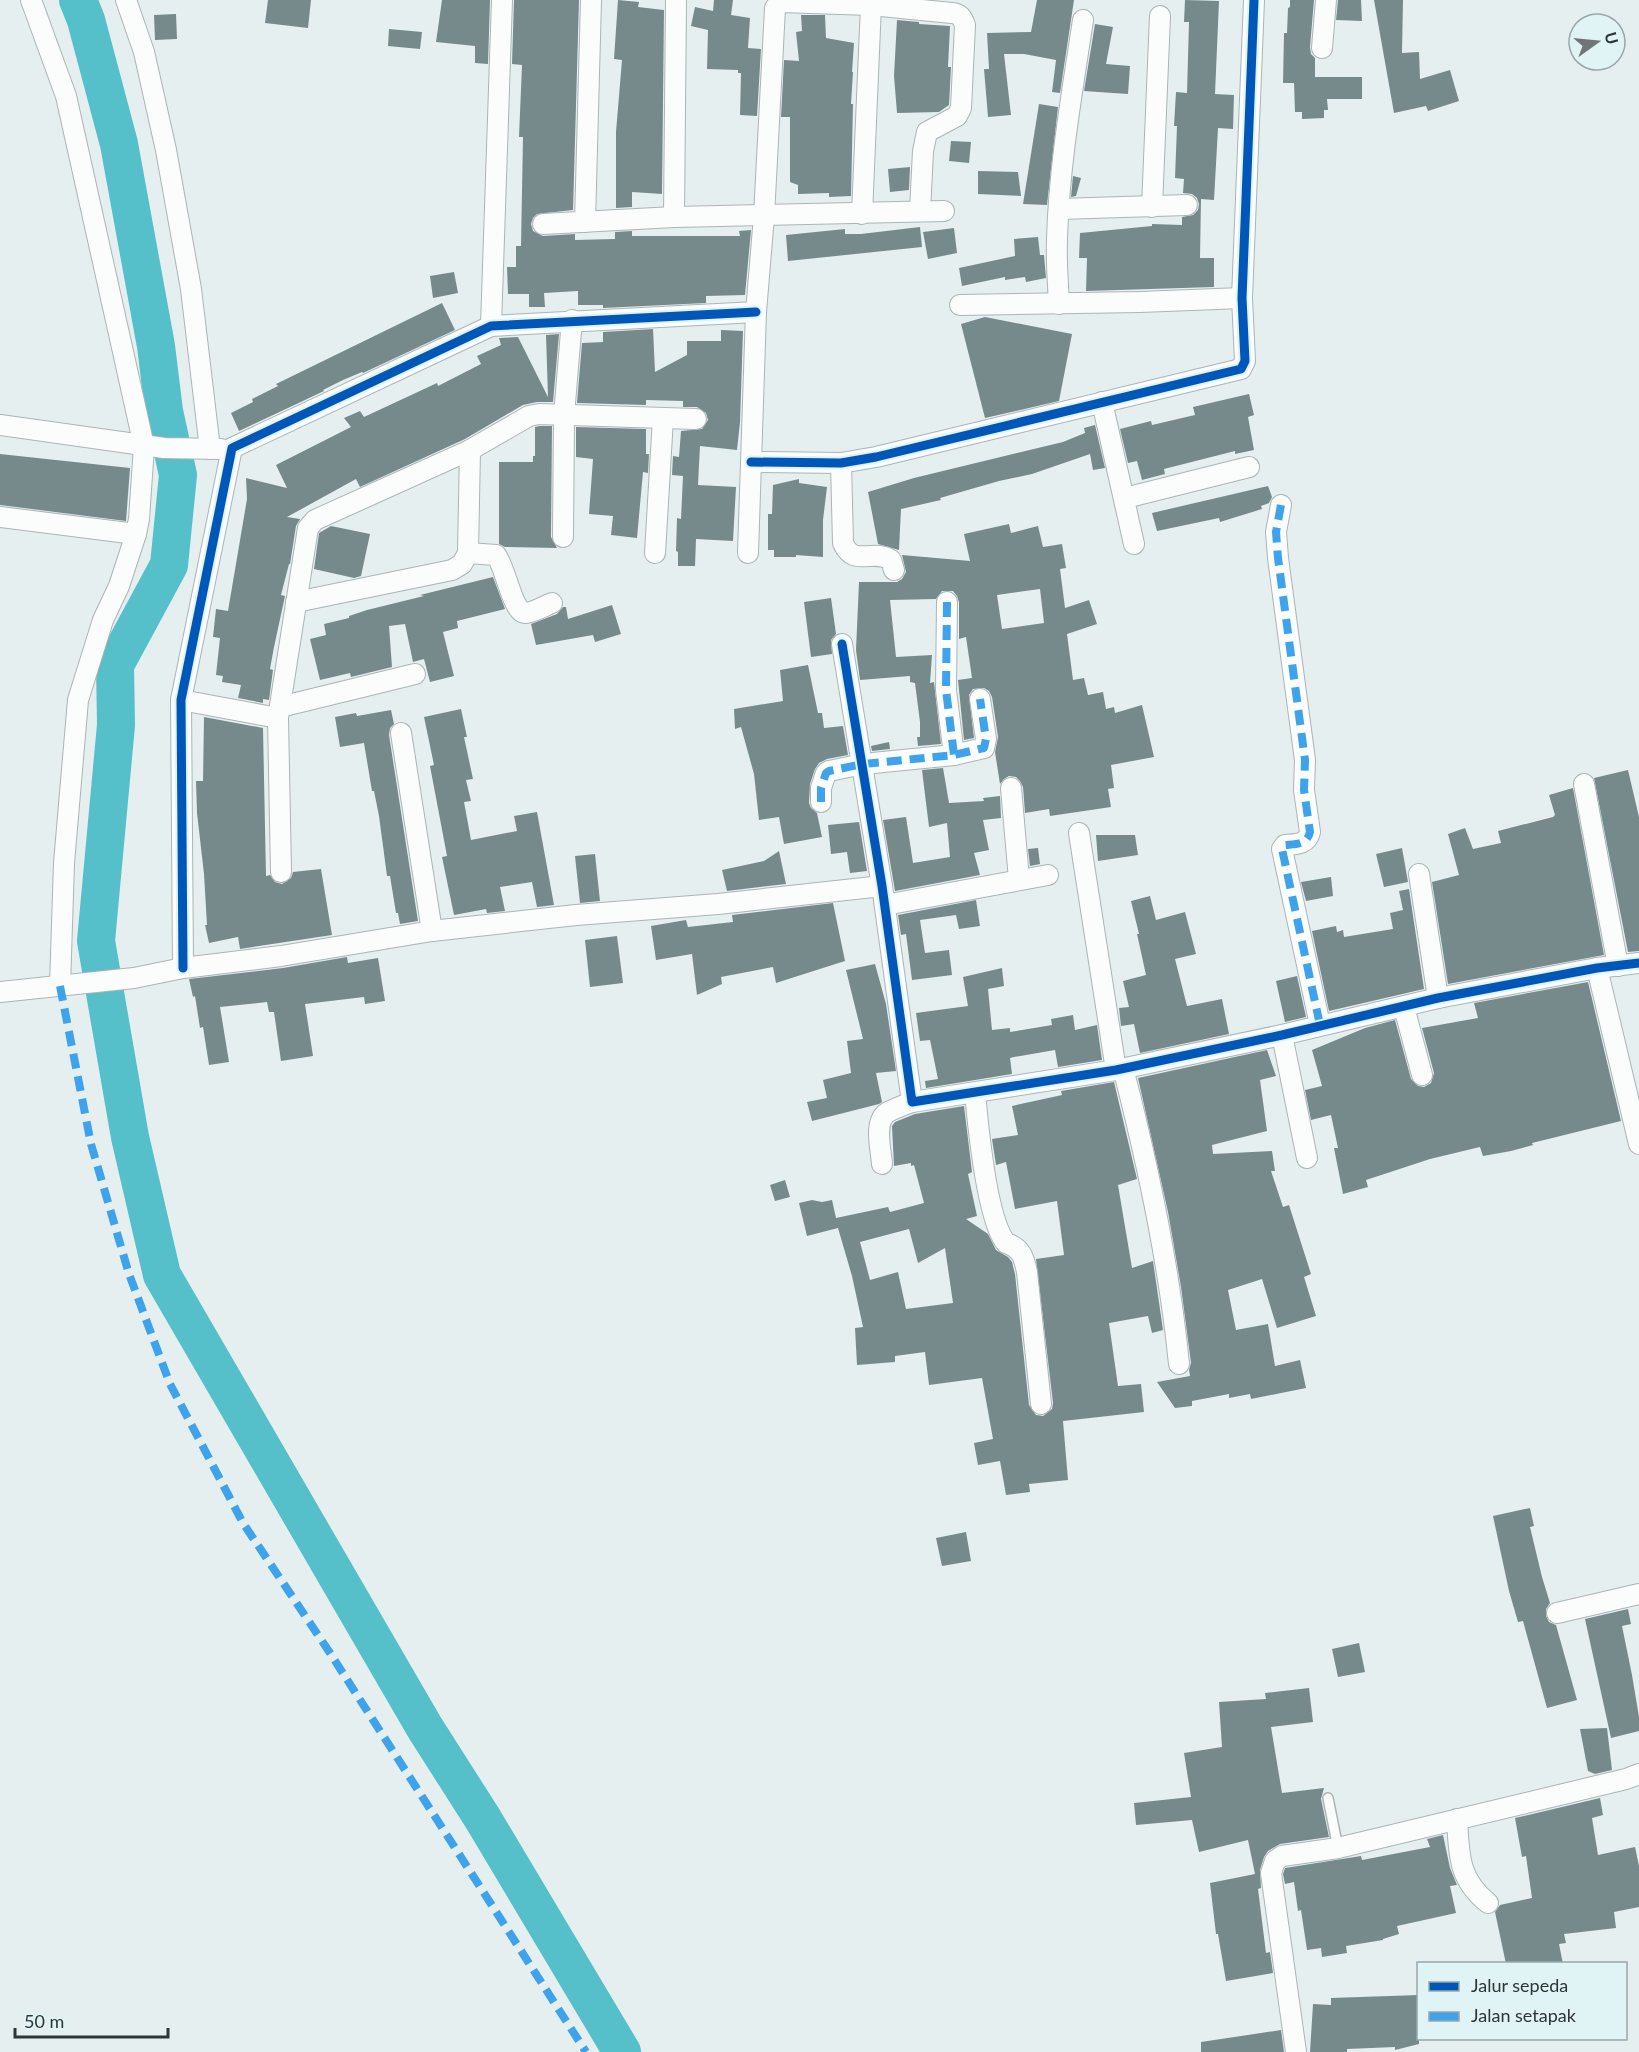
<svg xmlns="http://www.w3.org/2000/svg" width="1639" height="2052" font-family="Lato,sans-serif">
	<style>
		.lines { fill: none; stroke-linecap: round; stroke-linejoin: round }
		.river { stroke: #55c0c9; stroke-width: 38 }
		.building { fill: #768a8c; fill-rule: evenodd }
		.service-casing { stroke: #acb4b5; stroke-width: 12 }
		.minor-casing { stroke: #acb4b5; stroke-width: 22 }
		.service { stroke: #fbfdfd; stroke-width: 9 }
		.minor { stroke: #fbfdfd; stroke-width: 20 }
		.quiet { stroke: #3ea3eb; stroke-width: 8; stroke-dasharray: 15 8; stroke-linecap: butt }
		.cycleway-casing { stroke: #e0f3f5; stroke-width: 13 }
		.cycleway { stroke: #0057b8; stroke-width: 9 }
	</style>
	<rect width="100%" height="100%" fill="#e5eff0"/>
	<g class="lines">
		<path class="river" d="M 78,0 L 86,20 L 119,144 L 156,346 L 164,411 L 178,475 L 169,565 L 115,665 L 116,725 L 96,941 L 130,1137 L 162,1275 L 425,1728 L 483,1819 L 622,2052"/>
	</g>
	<g class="building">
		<path d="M 268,0 L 311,0 L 308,28 L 265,23 Z"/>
		<path d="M 442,0 L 490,0 L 488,64 L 475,63 L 475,46 L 436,42 Z"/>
		<path d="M 514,0 L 579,0 L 573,210 L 537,214 L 533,218 L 531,224 L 533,231 L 543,236 L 575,234 L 575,240 L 615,239 L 615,232 L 632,231 L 632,236 L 740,236 L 739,231 L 751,230 L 745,295 L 706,296 L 706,303 L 603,308 L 603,305 L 578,305 L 578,291 L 544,293 L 545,307 L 529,307 L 529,294 L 508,294 L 507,267 L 516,267 L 516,246 L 521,246 L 522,191 L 523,137 L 519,137 L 522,65 L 512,64 Z"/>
		<path d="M 618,0 L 639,2 L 638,7 L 664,10 L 662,194 L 632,192 L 632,207 L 616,208 L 616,132 L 622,60 L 614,59 Z"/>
		<path d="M 714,0 L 733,0 L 731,15 L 750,18 L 748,48 L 761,49 L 757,116 L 740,115 L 741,73 L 738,73 L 738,70 L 707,69 L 708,30 L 691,26 L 695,7 L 713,11 Z"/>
		<path d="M 1037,0 L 1074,0 L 1060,93 L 1052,92 L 1056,60 L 1024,54 L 1004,54 L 1011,115 L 988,117 L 984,69 L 989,69 L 987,33 L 1031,32 Z"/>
		<path d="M 1185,0 L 1219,1 L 1215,94 L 1234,95 L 1233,129 L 1218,128 L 1214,200 L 1201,199 L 1200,258 L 1214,258 L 1214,287 L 1086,291 L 1087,258 L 1079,258 L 1080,233 L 1152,226 L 1152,224 L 1182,225 L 1182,217 L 1193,215 L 1198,210 L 1199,204 L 1197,198 L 1192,194 L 1183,193 L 1184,179 L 1175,178 L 1177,126 L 1174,126 L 1176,92 L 1187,93 L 1189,22 L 1184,22 Z"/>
		<path d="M 1290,0 L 1314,0 L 1310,47 L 1311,54 L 1315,58 L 1315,77 L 1362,77 L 1362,99 L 1327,99 L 1328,110 L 1324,110 L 1324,118 L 1302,119 L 1302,112 L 1295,112 L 1294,83 L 1283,83 L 1284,33 L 1287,33 L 1288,8 L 1290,7 Z"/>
		<path d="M 1338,0 L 1361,0 L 1362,21 L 1336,20 Z"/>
		<path d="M 1374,0 L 1403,0 L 1402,53 L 1419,52 L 1420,79 L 1450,70 L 1459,101 L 1428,111 L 1426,106 L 1394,113 Z"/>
		<path d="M 176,14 L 177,39 L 155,40 L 154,15 Z"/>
		<path d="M 801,15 L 825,15 L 826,38 L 854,43 L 852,72 L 853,72 L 851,104 L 853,104 L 851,196 L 829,197 L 829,193 L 798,194 L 798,185 L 790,182 L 790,117 L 781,117 L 784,60 L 799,61 L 796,32 L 802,31 Z"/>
		<path d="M 897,20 L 919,22 L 919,24 L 950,26 L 948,67 L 951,67 L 949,105 L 939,112 L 897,113 L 894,76 Z"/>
		<path d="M 1095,24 L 1113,27 L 1106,64 L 1130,66 L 1128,94 L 1084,91 Z"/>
		<path d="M 389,29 L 422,32 L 420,49 L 388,46 Z"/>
		<path d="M 1039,104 L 1058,107 L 1047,205 L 1023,204 Z"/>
		<path d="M 951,141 L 971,142 L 969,163 L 949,161 Z"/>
		<path d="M 910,167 L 909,190 L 890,192 L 888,169 Z"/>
		<path d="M 978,171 L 1018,172 L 1021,196 L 978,194 Z"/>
		<path d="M 1073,176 L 1081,178 L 1076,196 L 1071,197 Z"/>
		<path d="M 920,227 L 922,247 L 788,261 L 786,235 L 845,229 L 845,234 L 861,234 Z"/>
		<path d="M 954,228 L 957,253 L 928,259 L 923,232 Z"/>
		<path d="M 1038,237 L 1040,255 L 1044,255 L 1046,278 L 1026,282 L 1025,277 L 1005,280 L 1005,277 L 962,286 L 959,268 L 1015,256 L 1014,239 Z"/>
		<path d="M 454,272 L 458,293 L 433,298 L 430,276 Z"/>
		<path d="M 442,303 L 455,330 L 363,373 L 362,372 L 343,380 L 323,390 L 324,391 L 239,431 L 231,413 L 253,402 L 252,399 L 278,386 L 276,384 Z"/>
		<path d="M 985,317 L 1072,334 L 1059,401 L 985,418 L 961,324 Z"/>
		<path d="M 653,329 L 655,372 L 687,355 L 687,341 L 721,341 L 721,330 L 743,331 L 740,422 L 737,450 L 700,446 L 698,485 L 736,487 L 733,541 L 696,539 L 695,566 L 678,566 L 678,552 L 676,551 L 677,518 L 681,519 L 683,476 L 672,475 L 673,456 L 679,457 L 681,431 L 702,429 L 708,420 L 706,413 L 697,407 L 683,407 L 683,401 L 646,400 L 646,405 L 577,403 L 582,343 L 603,342 L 603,332 Z"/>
		<path d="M 559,334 L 553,402 L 537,402 L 523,405 L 465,439 L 360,487 L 356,479 L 287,517 L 300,519 L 296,526 L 290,564 L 289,564 L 281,595 L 285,596 L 274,647 L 270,669 L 273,670 L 269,700 L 263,699 L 263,703 L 238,698 L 241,685 L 222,682 L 223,676 L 216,675 L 220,638 L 213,637 L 216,609 L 228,611 L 247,499 L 246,478 L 287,488 L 276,465 L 351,427 L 344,418 L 360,411 L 364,417 L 437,383 L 438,386 L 481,364 L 477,356 L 501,345 L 499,338 L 518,337 L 548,397 L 546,335 Z"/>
		<path d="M 1249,394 L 1254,415 L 1248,417 L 1254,450 L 1235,454 L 1235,451 L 1164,469 L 1165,474 L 1142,480 L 1137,461 L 1128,463 L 1120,429 L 1151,421 L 1152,425 L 1195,415 L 1193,407 Z"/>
		<path d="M 1095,425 L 1105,468 L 1093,470 L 1090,454 L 1032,474 L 999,481 L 940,498 L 941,500 L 901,509 L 899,550 L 878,544 L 868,492 L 914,478 L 1063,442 L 1085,433 L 1084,428 Z"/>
		<path d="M 540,426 L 552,426 L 551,537 L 557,548 L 505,547 L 499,544 L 499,462 L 533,462 L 533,456 L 535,456 L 535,427 Z"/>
		<path d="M 576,427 L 646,429 L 646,454 L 649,454 L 648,473 L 643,472 L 637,538 L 611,535 L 613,516 L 589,514 L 593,459 L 576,457 Z"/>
		<path d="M 0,454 L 130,468 L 126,521 L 0,505 Z"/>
		<path d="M 799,479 L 799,483 L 827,487 L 823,520 L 823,557 L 796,555 L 796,557 L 774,557 L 774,550 L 768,550 L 768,514 L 772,514 L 773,485 Z"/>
		<path d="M 1268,486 L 1272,497 L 1269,503 L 1261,506 L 1262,509 L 1220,522 L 1219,518 L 1157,531 L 1152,513 Z"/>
		<path d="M 1009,524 L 1011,533 L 1038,526 L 1043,547 L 1062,544 L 1066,568 L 1060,569 L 1065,608 L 1089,600 L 1097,624 L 1067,634 L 1073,680 L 1084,678 L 1088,695 L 1103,692 L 1106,709 L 1114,707 L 1115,713 L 1142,705 L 1154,757 L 1111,765 L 1114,788 L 1108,789 L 1111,807 L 1050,816 L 1049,809 L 1025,813 L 1023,787 L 1020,781 L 1016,777 L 1009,776 L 1004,779 L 1000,784 L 995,752 L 998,737 L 992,697 L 989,691 L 984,688 L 973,689 L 969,695 L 974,738 L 964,740 L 958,680 L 972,678 L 966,637 L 959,639 L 959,602 L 957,596 L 953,591 L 942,591 L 936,599 L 890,600 L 896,657 L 932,655 L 930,683 L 934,682 L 941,744 L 918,746 L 917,737 L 920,737 L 920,722 L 915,683 L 910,682 L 910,676 L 860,680 L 856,650 L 859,582 L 897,582 L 902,579 L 906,572 L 902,555 L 970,561 L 964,534 ZM 1040,589 L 1044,623 L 1002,629 L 997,595 Z"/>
		<path d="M 331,526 L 370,534 L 361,576 L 354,578 L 314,569 L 319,533 Z"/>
		<path d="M 493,577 L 505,609 L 457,621 L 458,628 L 443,632 L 454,676 L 430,682 L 424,659 L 413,662 L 405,624 L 389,626 L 392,667 L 351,677 L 350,673 L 320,680 L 310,639 L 326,635 L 324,624 L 349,618 L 349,616 L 367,610 L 424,596 L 420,595 Z"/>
		<path d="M 831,598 L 836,634 L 831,640 L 832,654 L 811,657 L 804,602 Z"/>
		<path d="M 612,605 L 621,634 L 595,642 L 593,635 L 536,645 L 531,624 L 557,614 L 563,607 L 566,607 L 568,619 Z"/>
		<path d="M 808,665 L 818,713 L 822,713 L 824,728 L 843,726 L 848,755 L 827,759 L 819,763 L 815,769 L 810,784 L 809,803 L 811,808 L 817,813 L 822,837 L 784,844 L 779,817 L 759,820 L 754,774 L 741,727 L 735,729 L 734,709 L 783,701 L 780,670 Z"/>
		<path d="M 461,709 L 467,737 L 464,737 L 473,779 L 466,780 L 471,801 L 464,802 L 471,840 L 517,831 L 514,816 L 537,812 L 554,905 L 537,907 L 532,882 L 500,887 L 505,911 L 487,913 L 486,909 L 454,915 L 442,857 L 447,856 L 430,766 L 434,765 L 424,717 Z"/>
		<path d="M 391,710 L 394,724 L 390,728 L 389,735 L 418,921 L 400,924 L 398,913 L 396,913 L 390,876 L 387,876 L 379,816 L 374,791 L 372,791 L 364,743 L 340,747 L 335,717 L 356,713 L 357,716 Z"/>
		<path d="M 204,717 L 263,728 L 266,876 L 270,875 L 275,882 L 282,884 L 291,878 L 293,872 L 321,869 L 332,935 L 240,949 L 238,937 L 209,943 L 205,925 L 207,925 L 204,874 L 197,813 L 196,781 L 203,781 Z"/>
		<path d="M 889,742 L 890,749 L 872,751 L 871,746 Z"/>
		<path d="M 943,768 L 949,803 L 984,801 L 983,798 L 1000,796 L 1001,818 L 983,820 L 989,850 L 974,853 L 980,875 L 895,891 L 883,820 L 906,817 L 913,863 L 950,857 L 947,823 L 929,827 L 922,770 Z"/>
		<path d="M 1628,770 L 1639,817 L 1639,951 L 1628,952 L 1594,778 Z"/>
		<path d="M 1573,788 L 1604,955 L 1448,984 L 1432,882 L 1459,875 L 1448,834 L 1465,828 L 1473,849 L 1501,843 L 1498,831 L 1553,817 L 1555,815 L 1549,795 Z"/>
		<path d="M 859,822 L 867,871 L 850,873 L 847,852 L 831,854 L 828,825 Z"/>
		<path d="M 1096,835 L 1135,835 L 1138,855 L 1098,861 Z"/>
		<path d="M 1038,848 L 1040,864 L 1030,866 L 1028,849 Z"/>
		<path d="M 1402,848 L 1408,882 L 1384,887 L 1376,854 Z"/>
		<path d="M 779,851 L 786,884 L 727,891 L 722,870 L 764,861 Z"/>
		<path d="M 595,854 L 600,901 L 580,903 L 575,856 Z"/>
		<path d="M 1331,877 L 1333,896 L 1306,901 L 1301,882 Z"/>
		<path d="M 1409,889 L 1424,989 L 1329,1011 L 1312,931 L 1336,926 L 1337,932 L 1343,930 L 1344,937 L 1393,929 L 1390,913 L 1403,910 L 1399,891 Z"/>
		<path d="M 1150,896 L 1156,920 L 1185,912 L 1196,954 L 1175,959 L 1187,1006 L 1222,999 L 1229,1034 L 1140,1053 L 1134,1024 L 1121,1026 L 1119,1008 L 1129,1007 L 1123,981 L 1146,975 L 1137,934 L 1139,934 L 1131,901 Z"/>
		<path d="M 976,900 L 980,926 L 959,929 L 956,915 L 920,920 L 925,953 L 949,950 L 952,975 L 912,980 L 906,934 L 901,935 L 898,915 Z"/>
		<path d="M 833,903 L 845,961 L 801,975 L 776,983 L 773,967 L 721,977 L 722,984 L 697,995 L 692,954 L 656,960 L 651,926 L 686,920 L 688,927 L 733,922 L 732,915 Z"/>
		<path d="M 617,936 L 623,983 L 590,987 L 585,940 Z"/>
		<path d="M 347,957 L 348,963 L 378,958 L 385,1001 L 365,1004 L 364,997 L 305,1004 L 313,1056 L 281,1061 L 274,1012 L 269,1012 L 267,1002 L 220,1007 L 229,1062 L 209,1065 L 203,1027 L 200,1028 L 195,996 L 193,997 L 189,979 L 283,968 Z"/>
		<path d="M 875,964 L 886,1004 L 896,1071 L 876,1073 L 882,1102 L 879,1104 L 812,1121 L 807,1102 L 827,1098 L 823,1080 L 851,1073 L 847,1041 L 863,1039 L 846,970 Z"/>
		<path d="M 1002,968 L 1004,986 L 988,989 L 992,1030 L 1010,1028 L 1010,1032 L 1052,1025 L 1051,1019 L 1073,1015 L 1075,1030 L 1097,1025 L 1102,1060 L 1058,1067 L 1055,1050 L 1014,1057 L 1010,1058 L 1012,1074 L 926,1088 L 925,1081 L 938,1079 L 930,1040 L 920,1041 L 916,1013 L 968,1006 L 963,977 Z"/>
		<path d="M 1297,976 L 1306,1017 L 1285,1022 L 1276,981 Z"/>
		<path d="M 1588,982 L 1621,1121 L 1532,1143 L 1533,1145 L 1511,1151 L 1483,1156 L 1480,1147 L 1430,1159 L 1366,1180 L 1368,1187 L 1343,1194 L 1334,1148 L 1338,1148 L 1331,1115 L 1311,1120 L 1305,1090 L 1322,1086 L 1312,1050 L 1365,1028 L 1395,1020 L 1411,1079 L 1418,1086 L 1424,1087 L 1431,1083 L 1434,1073 L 1422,1028 L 1478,1018 L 1474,1003 Z"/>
		<path d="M 1267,1050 L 1276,1076 L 1260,1080 L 1267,1131 L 1212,1145 L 1213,1154 L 1272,1151 L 1275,1171 L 1271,1171 L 1283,1207 L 1289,1205 L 1311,1274 L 1304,1277 L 1316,1316 L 1277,1328 L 1262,1279 L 1228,1290 L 1236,1330 L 1268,1324 L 1275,1366 L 1300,1360 L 1306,1388 L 1251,1399 L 1250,1394 L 1229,1398 L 1229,1394 L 1192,1401 L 1192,1406 L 1175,1408 L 1157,1382 L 1190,1376 L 1189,1370 L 1191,1363 L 1181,1287 L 1168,1212 L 1138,1078 Z"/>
		<path d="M 1114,1082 L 1137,1179 L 1118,1185 L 1132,1268 L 1153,1261 L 1163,1330 L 1152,1333 L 1148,1316 L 1109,1323 L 1118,1386 L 1141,1384 L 1144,1412 L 1063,1421 L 1068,1480 L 1029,1484 L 1030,1492 L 1006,1495 L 1000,1461 L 978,1465 L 974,1443 L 993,1439 L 982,1378 L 929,1385 L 925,1352 L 895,1356 L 895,1362 L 857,1365 L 855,1328 L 863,1327 L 852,1276 L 838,1228 L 807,1236 L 799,1203 L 812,1200 L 822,1202 L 832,1200 L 836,1218 L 888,1207 L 890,1212 L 924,1203 L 914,1165 L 911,1166 L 911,1163 L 894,1166 L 892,1126 L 895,1122 L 915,1114 L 964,1106 L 972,1172 L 968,1174 L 977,1216 L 966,1219 L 988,1234 L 996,1250 L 1008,1257 L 1012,1262 L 1015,1274 L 1029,1405 L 1036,1415 L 1043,1416 L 1052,1409 L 1053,1403 L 1036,1259 L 1064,1255 L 1057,1201 L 1015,1209 L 1006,1162 L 996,1165 L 992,1139 L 1018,1135 L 1012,1106 L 1062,1095 L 1061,1091 ZM 909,1229 L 918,1263 L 945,1248 L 953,1303 L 906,1309 L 898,1272 L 870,1280 L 860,1242 Z"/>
		<path d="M 785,1180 L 790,1197 L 775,1201 L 770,1185 Z"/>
		<path d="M 1530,1508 L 1534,1526 L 1530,1527 L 1542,1577 L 1550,1603 L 1546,1609 L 1546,1616 L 1549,1622 L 1556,1625 L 1577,1700 L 1547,1708 L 1523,1621 L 1518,1622 L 1509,1591 L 1493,1516 Z"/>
		<path d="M 966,1532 L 971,1561 L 942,1566 L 936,1538 Z"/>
		<path d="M 1628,1609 L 1631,1624 L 1622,1626 L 1632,1675 L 1639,1717 L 1639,1731 L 1611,1738 L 1585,1619 Z"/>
		<path d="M 1359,1643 L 1365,1672 L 1338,1677 L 1332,1649 Z"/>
		<path d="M 1309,1688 L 1313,1722 L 1271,1727 L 1282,1793 L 1324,1788 L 1321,1799 L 1329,1837 L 1280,1844 L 1268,1851 L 1264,1857 L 1260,1870 L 1261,1888 L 1258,1889 L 1266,1953 L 1270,1952 L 1273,1973 L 1226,1981 L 1218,1934 L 1216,1934 L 1210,1883 L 1255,1874 L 1248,1840 L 1199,1852 L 1192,1820 L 1136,1825 L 1134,1803 L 1191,1797 L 1184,1753 L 1222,1747 L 1219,1702 L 1266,1699 L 1265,1693 Z"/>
		<path d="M 1607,1728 L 1612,1770 L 1595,1774 L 1588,1771 L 1580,1729 Z"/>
		<path d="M 1600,1798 L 1603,1815 L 1592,1818 L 1598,1855 L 1635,1847 L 1639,1866 L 1639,1907 L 1614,1912 L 1616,1928 L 1564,1934 L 1566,1943 L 1559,1944 L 1563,1964 L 1506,1964 L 1495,1912 L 1500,1905 L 1532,1898 L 1526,1856 L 1522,1857 L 1515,1818 Z"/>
		<path d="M 1443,1835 L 1450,1868 L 1457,1885 L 1450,1886 L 1456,1913 L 1397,1926 L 1399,1934 L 1383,1939 L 1383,1940 L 1346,1946 L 1347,1953 L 1322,1957 L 1321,1948 L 1307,1950 L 1301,1910 L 1298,1911 L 1294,1882 L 1285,1884 L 1283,1874 L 1285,1868 L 1361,1856 L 1362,1860 L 1430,1847 L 1427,1839 Z"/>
		<path d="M 1419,1995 L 1419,2044 L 1395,2050 L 1395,2047 L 1347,2049 L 1347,2052 L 1310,2052 L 1313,2004 L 1331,2005 L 1331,1998 Z"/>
		<path d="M 1281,2030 L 1284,2052 L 1201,2052 L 1201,2042 Z"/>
	</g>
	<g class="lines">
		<g class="service-casing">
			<path id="service" d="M 1328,1798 L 1338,1848"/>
		</g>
		<g class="minor-casing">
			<g id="minor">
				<path d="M 126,0 L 144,52 L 166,150 L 191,289 L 210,449"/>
				<path d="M 1322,48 L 1326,0"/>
				<path d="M 1152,207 L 1160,16"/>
				<path d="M 1059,209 L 1187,205"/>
				<path d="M 862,214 L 871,5"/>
				<path d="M 674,217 L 676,0"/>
				<path d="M 585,222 L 591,0"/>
				<path d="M 543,224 L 674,217 L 944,211"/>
				<path d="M 1059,304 C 1058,282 1056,261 1057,239 C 1059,166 1072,93 1083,20"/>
				<path d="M 960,305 L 1140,302 L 1242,298"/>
				<path d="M 491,326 L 502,0"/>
				<path d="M 1102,402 L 1134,544"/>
				<path d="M 0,425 L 164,448 L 221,449"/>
				<path d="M 751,462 L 841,463 L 876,457 L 1241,369 L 1245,361 L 1242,298 L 1254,0"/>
				<path d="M 841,463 L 843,543 C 854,568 872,548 891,560 L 894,570"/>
				<path d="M 1125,498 L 1249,467"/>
				<path d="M 1281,505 L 1276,532 L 1278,558 L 1305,760 L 1304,790 L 1310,832 C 1307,845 1296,844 1285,845 L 1282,849 L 1320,1025"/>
				<path d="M 0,517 L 136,534 L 139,519 L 144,446 L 66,96 L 31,0"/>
				<path d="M 563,537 L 564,415 L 572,320"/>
				<path d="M 468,553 L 496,555 C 505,566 513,613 525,613 C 533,613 544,606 552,603"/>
				<path d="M 655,553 L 663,418"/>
				<path d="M 748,553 L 756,312 L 764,216 L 775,8 L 780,2 L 871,5 L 952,13 C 960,14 962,17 965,25 L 961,108 L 957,116 L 927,132 L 923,151 L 920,211"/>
				<path d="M 296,602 L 452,570 L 462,564 L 468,553 L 470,450"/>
				<path d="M 947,602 L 946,690 L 954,755"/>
				<path d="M 842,644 L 882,886 L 912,1102 L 1116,1070 L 1282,1035 L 1438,998 L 1597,968 L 1639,963"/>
				<path d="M 181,700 L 278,718"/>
				<path d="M 280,707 L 415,674"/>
				<path d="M 401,733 L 432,931"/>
				<path d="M 1584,784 L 1618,966"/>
				<path d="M 1011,788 L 1019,879"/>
				<path d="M 821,802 L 821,788 L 826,773 L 829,771 L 863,764 L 954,755 L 984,748 L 986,739 L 980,699"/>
				<path d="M 1079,833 L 1116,1070"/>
				<path d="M 281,872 L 278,718 L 308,528 L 315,520 L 470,450 L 529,416 L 539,414 L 696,419"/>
				<path d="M 1419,874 L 1438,998"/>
				<path d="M 885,905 L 1048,875"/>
				<path d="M 183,968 L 181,700 L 232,448 L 491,326 L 756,312"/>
				<path d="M 1597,968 L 1639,1144"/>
				<path d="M 60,986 L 64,863 L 78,700 L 103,620 L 119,586 L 136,534"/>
				<path d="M 0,992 L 134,978 L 183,968 L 281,956 L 432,931 L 576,915 L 718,904 L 882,886"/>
				<path d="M 1404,1007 L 1422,1075"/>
				<path d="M 1282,1035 L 1307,1158"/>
				<path d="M 1123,1068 C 1148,1165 1169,1263 1179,1364"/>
				<path d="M 975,1093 C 978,1126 987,1220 1006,1243 C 1021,1248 1024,1257 1027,1272 L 1041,1404"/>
				<path d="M 882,1164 C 881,1149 873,1121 888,1112 C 896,1108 904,1105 912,1102"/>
				<path d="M 1557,1613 L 1639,1594"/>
				<path d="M 1457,1819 C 1459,1854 1458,1879 1488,1903"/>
				<path d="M 1296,2052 L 1271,1873 L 1275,1861 L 1282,1856 L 1338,1848 L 1626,1779 L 1639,1774"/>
			</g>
		</g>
		<use href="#service" class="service"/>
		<use href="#minor" class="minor"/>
		<g class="quiet">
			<path d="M 1281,505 L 1276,532 L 1278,558 L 1305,760 L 1304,790 L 1310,832 C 1307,845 1296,844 1285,845 L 1282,849 L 1320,1025"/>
			<path d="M 947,602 L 946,690 L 954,755"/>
			<path d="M 821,802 L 821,788 L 826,773 L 829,771 L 863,764 L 954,755 L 984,748 L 986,739 L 980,699"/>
			<path d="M 60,986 L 91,1144 L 129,1274 L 170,1384 L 243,1523 L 330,1653 L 586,2052"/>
		</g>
		<g class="cycleway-casing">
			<g id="cycleway">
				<path d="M 751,462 L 841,463 L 876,457 L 1241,369 L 1245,361 L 1242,298 L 1254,0"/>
				<path d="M 842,644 L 882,886 L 912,1102 L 1116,1070 L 1282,1035 L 1438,998 L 1597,968 L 1639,963"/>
				<path d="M 183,968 L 181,700 L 232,448 L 491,326 L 756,312"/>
			</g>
		</g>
		<use href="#cycleway" class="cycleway"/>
	</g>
	<rect x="1417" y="1962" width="210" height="78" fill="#e0f3f5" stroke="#99a7a9" stroke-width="1.5"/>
	<rect x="1429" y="1982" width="30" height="9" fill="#0057b8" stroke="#99a7a9" stroke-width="1.5"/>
	<text x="1471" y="1992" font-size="18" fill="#2e3536">Jalur sepeda</text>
	<rect x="1429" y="2012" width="30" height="9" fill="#3ea3eb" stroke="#99a7a9" stroke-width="1.5"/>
	<text x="1471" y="2022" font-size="18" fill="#2e3536">Jalan setapak</text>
	<g transform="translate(1597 42) rotate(75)"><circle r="28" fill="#e0f3f5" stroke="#99a7a9" stroke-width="1.5"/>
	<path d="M0-4.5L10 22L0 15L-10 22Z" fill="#6e7677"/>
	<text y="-9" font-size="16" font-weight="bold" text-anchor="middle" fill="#2e3536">U</text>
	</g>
	<path d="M15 2028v9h153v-9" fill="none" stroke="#2e3536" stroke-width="3"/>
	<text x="24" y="2028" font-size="18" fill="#2e3536" stroke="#e0f3f5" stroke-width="4.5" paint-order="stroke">50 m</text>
</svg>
